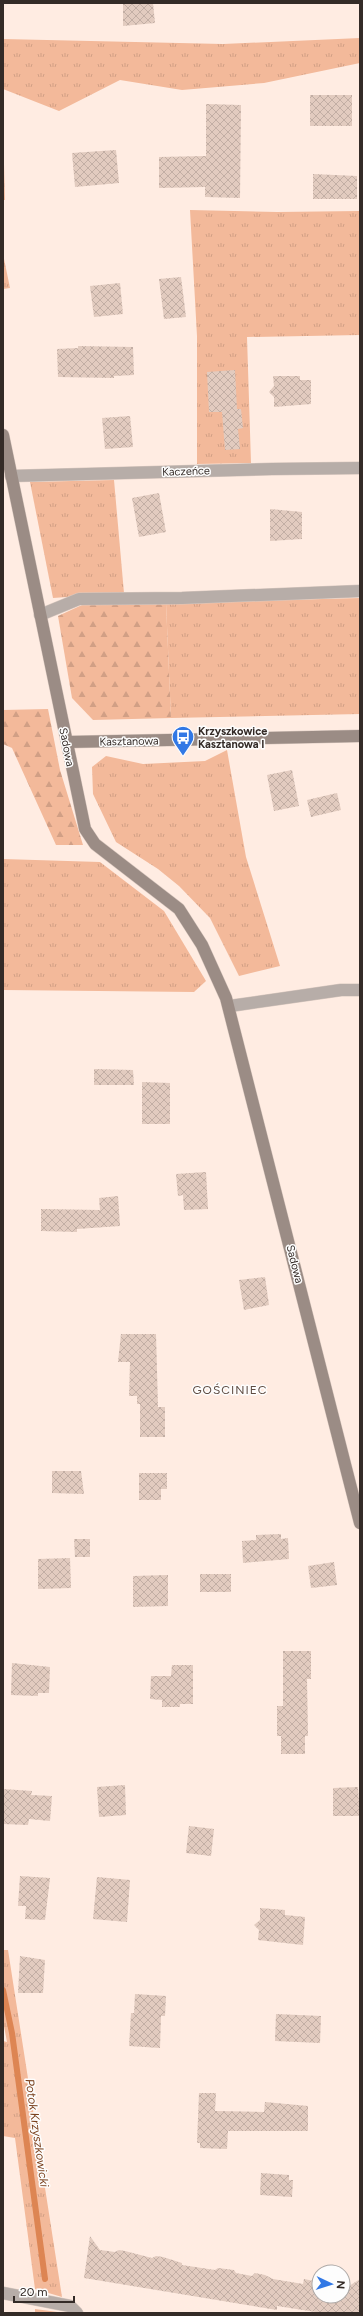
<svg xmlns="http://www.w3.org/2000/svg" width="363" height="2316" font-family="Figtree,sans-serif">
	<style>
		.grass { fill: url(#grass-tufts) }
		.forest { fill: url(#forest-firs) }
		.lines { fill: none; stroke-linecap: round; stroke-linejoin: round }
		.stream { stroke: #dd8553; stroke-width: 6 }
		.building { fill: url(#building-cross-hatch) }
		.street-casing { stroke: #dac9c0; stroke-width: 13 }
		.secondary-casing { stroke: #dac9c0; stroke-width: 13 }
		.street { stroke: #b7ada8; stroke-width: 12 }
		.secondary { stroke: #9b8c85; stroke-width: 12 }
		.labels { text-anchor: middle; stroke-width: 3; stroke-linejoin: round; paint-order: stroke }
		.street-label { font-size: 11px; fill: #342b27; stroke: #fdfdfd }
		.poi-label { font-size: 11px; font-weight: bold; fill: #342b27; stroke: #fdfdfd; text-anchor: start }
		.neighbourhood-label { font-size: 12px; letter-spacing: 1px; fill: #5e4b41; stroke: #fdfdfd }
		.water-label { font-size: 12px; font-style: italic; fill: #793f1b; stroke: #fdfdfd }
	</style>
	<defs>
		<pattern id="grass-tufts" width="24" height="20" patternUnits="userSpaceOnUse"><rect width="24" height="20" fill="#f3b99a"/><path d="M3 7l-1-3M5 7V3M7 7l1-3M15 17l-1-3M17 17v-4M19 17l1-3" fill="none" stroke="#d19f85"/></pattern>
		<pattern id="forest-firs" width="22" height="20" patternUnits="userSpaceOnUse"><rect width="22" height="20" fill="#f3b99a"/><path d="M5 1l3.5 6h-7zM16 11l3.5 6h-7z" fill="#d19f85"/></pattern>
		<pattern id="building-cross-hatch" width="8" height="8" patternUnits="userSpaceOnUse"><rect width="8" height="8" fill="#e2cbbf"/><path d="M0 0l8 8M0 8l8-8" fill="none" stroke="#c2aea4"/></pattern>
	</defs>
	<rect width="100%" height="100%" fill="#ffece2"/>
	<g class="grass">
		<path d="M 360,38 L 360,63 L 264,83 L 182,90 L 120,80 L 59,111 L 3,89 L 3,39 L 223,44 Z"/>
		<path d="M 3,128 L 5,200 L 3,200 Z"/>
		<path d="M 190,210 L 277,212 L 360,211 L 360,335 L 247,337 L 251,463 L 197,464 L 197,336 Z"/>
		<path d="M 3,254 L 10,288 L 3,289 Z"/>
		<path d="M 114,480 L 124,593 L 53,598 L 30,482 Z"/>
		<path d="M 360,598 L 360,714 L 171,718 L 166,603 Z"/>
		<path d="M 227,750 L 246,857 L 280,966 L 239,976 L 210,918 L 179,886 L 158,869 L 116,842 L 93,794 L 92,767 L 106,756 L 143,764 L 205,761 Z"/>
		<path d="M 3,859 L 100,862 L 164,911 L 206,981 L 194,992 L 3,990 Z"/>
		<path d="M 3,1950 L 8,1950 L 62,2297 L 35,2289 L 15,2138 L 3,2136 L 3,2041 L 7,2042 L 3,2021 Z"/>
		<path d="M 35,2309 L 65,2313 L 35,2313 Z"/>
	</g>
	<g class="forest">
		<path d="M 166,603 L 171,718 L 93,720 L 72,698 L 58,616 L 82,605 Z"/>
		<path d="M 48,709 L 60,770 L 83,845 L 56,845 L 12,748 L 3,744 L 3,710 Z"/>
	</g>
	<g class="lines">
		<path class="stream" d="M 3,1990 L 12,2033 L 45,2279"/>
	</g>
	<g class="building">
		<path d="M 123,3 L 153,3 L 155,23 L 123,26 Z"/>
		<rect x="310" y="95" width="42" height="31"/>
		<path d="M 206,104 L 241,105 L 240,198 L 205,197 L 205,187 L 159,188 L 159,157 L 206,156 Z"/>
		<path d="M 116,150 L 119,183 L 75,187 L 72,153 Z"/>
		<path d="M 313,174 L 357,176 L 357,199 L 313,199 Z"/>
		<path d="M 181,277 L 186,317 L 164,319 L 159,279 Z"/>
		<path d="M 120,283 L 123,314 L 94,317 L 90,286 Z"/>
		<path d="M 78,346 L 133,347 L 134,375 L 114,376 L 114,378 L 58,377 L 57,349 L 78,348 Z"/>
		<path d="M 235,370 L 237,409 L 241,409 L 243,428 L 238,429 L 240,449 L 225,450 L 222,412 L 209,412 L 207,372 Z"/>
		<path d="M 273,376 L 300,376 L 300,380 L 311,380 L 311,404 L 274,407 L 274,397 L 269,392 L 274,386 Z"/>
		<path d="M 130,416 L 133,447 L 105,449 L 102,418 Z"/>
		<path d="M 159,493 L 166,532 L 139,537 L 132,498 Z"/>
		<path d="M 270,509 L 302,512 L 302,539 L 270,541 Z"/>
		<path d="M 292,770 L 299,806 L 274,811 L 267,775 Z"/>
		<path d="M 337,793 L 341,810 L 311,817 L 307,800 Z"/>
		<path d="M 94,1069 L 133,1070 L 134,1085 L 94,1085 Z"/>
		<path d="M 142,1082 L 170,1083 L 170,1124 L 142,1124 Z"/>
		<path d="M 206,1172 L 208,1209 L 184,1210 L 183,1195 L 178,1196 L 176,1174 Z"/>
		<path d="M 118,1196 L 120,1226 L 77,1229 L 77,1232 L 41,1231 L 41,1209 L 100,1210 L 99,1198 Z"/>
		<path d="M 265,1277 L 269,1305 L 244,1310 L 239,1280 Z"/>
		<path d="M 121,1334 L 156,1334 L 158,1407 L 165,1407 L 165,1437 L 140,1437 L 140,1404 L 137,1404 L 137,1396 L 129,1396 L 130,1362 L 118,1362 Z"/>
		<path d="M 52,1471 L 81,1471 L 84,1494 L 52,1493 Z"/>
		<path d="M 139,1473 L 167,1473 L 167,1489 L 161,1489 L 161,1500 L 139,1500 Z"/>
		<path d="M 281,1534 L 281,1539 L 288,1538 L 289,1559 L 243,1563 L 242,1541 L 256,1540 L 256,1535 Z"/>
		<path d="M 74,1539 L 90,1539 L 90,1557 L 75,1557 Z"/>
		<path d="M 70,1558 L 71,1588 L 38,1589 L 38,1559 Z"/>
		<path d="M 334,1562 L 337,1585 L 311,1588 L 308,1566 Z"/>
		<rect x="200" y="1574" width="31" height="18"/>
		<path d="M 168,1575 L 168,1606 L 133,1607 L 133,1576 Z"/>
		<path d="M 283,1651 L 311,1651 L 311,1679 L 307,1679 L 308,1736 L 305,1736 L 305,1754 L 281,1754 L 281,1736 L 277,1736 L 277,1706 L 283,1706 Z"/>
		<path d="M 12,1663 L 50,1667 L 49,1693 L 38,1693 L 38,1696 L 11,1695 Z"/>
		<path d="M 172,1665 L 193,1665 L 193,1704 L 180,1704 L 180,1707 L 162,1707 L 162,1700 L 150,1699 L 151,1676 L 171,1676 Z"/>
		<path d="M 125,1785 L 126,1815 L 99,1817 L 97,1787 Z"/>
		<path d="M 358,1787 L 360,1816 L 333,1816 L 333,1788 Z"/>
		<path d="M 3,1789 L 32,1791 L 31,1795 L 52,1796 L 50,1821 L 29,1819 L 28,1825 L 3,1824 Z"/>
		<path d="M 189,1826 L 214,1829 L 211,1856 L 186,1853 Z"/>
		<path d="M 20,1876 L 50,1878 L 45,1920 L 25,1919 L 26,1906 L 18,1906 Z"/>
		<path d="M 97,1877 L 130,1880 L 127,1922 L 93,1919 Z"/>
		<path d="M 260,1908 L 285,1910 L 285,1915 L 305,1917 L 303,1945 L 258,1940 L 259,1930 L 254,1925 L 260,1920 Z"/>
		<path d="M 20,1956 L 45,1960 L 43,1993 L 18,1993 Z"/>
		<path d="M 135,1994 L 166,1996 L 165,2016 L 161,2016 L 160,2048 L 129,2046 L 131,2013 L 134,2013 Z"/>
		<path d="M 276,2014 L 321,2016 L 320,2043 L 275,2041 Z"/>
		<path d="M 199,2093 L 216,2093 L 215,2111 L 264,2112 L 265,2102 L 308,2106 L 308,2131 L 228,2131 L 227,2149 L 200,2148 L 200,2143 L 197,2143 Z"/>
		<path d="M 261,2173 L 289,2175 L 289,2180 L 293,2180 L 292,2197 L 260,2195 Z"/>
		<path d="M 90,2236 L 100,2250 L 115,2252 L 119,2250 L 125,2251 L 152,2258 L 156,2256 L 163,2257 L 182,2263 L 182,2265 L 215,2270 L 218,2268 L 234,2270 L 236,2273 L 252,2276 L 255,2273 L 265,2275 L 273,2279 L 303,2284 L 304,2279 L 319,2282 L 319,2296 L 343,2296 L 343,2286 L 349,2286 L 360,2279 L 360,2313 L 322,2313 L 277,2306 L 277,2310 L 84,2278 Z"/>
	</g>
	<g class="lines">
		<g class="street-casing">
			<g id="street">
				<path d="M 11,476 L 272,469 L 360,468"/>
				<path d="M 40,615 L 79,599 L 182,598 L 360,591"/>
				<path d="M 230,1006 L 341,990 L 360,990"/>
				<path d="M 3,2293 L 70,2306 L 77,2313"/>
			</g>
		</g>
		<g class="secondary-casing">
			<g id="secondary">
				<path d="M 3,435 L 85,829 L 95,844 L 179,909 L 202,945 L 226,998 L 360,1523"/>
				<path d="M 67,742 L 360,736"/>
			</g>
		</g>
		<use href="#street" class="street"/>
		<use href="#secondary" class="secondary"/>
	</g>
	<defs>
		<g id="bus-pin" transform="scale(1.15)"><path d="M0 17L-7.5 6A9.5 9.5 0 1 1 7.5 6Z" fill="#3278e5" stroke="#fdfdfd"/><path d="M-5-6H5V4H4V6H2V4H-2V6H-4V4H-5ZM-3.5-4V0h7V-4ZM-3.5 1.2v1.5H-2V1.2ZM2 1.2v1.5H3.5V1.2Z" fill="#fff"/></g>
	</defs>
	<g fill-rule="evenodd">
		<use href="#bus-pin" x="183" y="737"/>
	</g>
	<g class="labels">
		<g class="street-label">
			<text transform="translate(186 471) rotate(-2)" y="4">Kaczeńce</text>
			<text transform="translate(129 741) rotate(-1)" y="4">Kasztanowa</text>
			<text transform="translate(67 747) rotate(79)" y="4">Sadowa</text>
			<text transform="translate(295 1264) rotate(76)" y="4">Sadowa</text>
		</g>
		<g class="poi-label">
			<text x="198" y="735">Krzyszkowice<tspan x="198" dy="13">Kasztanowa I</tspan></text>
		</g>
		<g class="neighbourhood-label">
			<text x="230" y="1394">GOŚCINIEC</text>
		</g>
		<g class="water-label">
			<text transform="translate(37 2133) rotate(82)" y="4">Potok Krzyszkowicki</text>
		</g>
	</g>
	<rect width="363" height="2316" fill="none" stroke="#342b27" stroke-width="8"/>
	<g transform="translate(331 2284) rotate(94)"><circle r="19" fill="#fdfdfd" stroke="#ada9a7"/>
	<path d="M0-3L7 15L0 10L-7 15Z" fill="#3278e5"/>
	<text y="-6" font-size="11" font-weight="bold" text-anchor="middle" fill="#342b27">N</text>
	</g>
	<path d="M14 2296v6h60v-6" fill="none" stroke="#342b27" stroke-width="2"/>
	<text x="20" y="2296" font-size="12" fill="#342b27" stroke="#fdfdfd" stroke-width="3" paint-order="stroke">20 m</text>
</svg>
